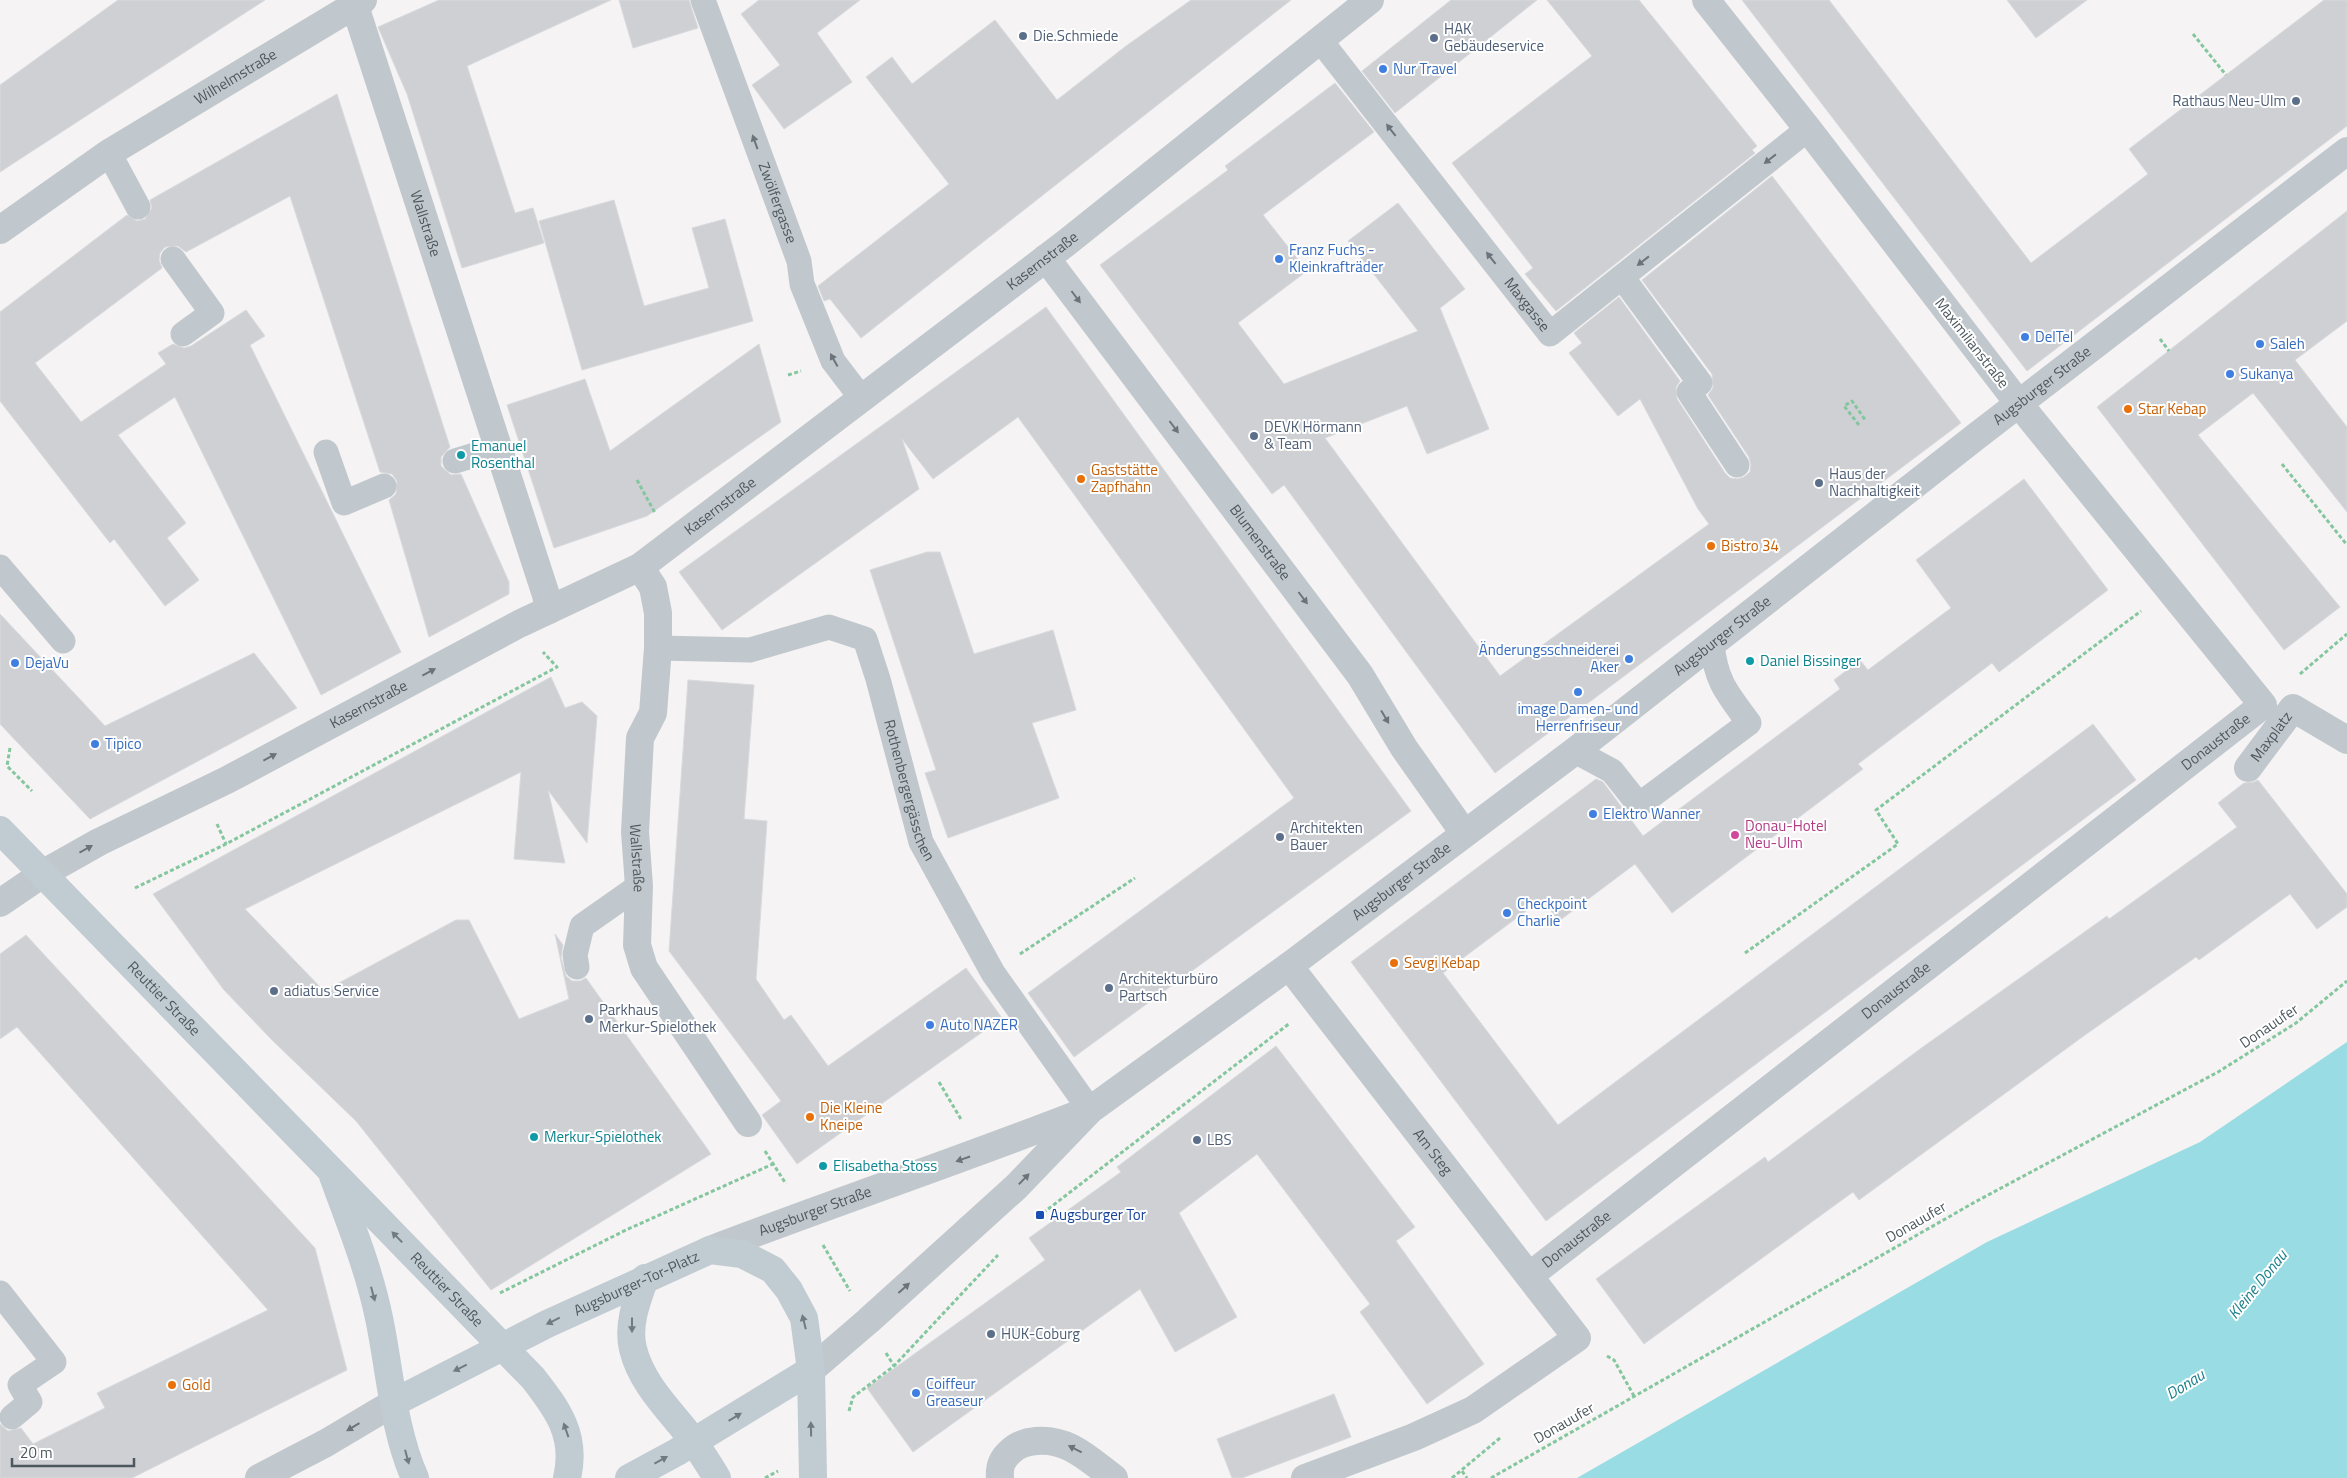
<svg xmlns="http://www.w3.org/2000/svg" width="2347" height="1478" font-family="'Titillium Web',sans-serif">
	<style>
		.water { fill: #9adce3 }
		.building { fill: #ced0d4; stroke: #d8dadd }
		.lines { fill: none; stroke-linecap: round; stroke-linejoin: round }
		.path { stroke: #84c69e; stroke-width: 3; stroke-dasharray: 4 2.5; stroke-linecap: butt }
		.service { stroke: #c1c8cd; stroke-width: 25 }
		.pedestrian { stroke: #c1c8cd; stroke-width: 28 }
		.minor { stroke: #c1c8cd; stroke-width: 28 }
		.tertiary { stroke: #c1c8cd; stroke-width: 28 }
		.secondary { stroke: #c1cbd2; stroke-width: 28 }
		.oneway { fill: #6a747a }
		.oneway2 { fill: #707a81 }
		.service-dot { fill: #5c6f8a; stroke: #fff; stroke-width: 2 }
		.shop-dot { fill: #3f7fe0; stroke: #fff; stroke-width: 2 }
		.food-dot { fill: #e8710a; stroke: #fff; stroke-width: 2 }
		.culture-dot { fill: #0f9aa8; stroke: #fff; stroke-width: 2 }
		.hotel-dot { fill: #d1479c; stroke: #fff; stroke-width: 2 }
		.transit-dot { fill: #1a4fb4; stroke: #fff; stroke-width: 2 }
		.labels { text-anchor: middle; stroke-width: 4; stroke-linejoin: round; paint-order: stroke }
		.service-label { font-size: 15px; fill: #4e5e75; stroke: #fff; text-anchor: start }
		.shop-label { font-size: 15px; fill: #366cbe; stroke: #fff; text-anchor: start }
		.street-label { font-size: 15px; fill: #4d585e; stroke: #fff }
		.food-label { font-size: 15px; fill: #c56008; stroke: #fff; text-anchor: start }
		.culture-label { font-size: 15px; fill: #0d838f; stroke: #fff; text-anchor: start }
		.hotel-label { font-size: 15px; fill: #b23c85; stroke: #fff; text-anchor: start }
		.transit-label { font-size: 15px; fill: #164399; stroke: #fff; text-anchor: start }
		.water-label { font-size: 16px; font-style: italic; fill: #1c808b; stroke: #fff }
	</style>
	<rect width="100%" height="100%" fill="#f5f3f3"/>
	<path class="water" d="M 2347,1042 L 2347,1478 L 1577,1478 L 1987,1242 L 2200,1142 Z"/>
	<g class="building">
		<path d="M 118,0 L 265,0 L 0,172 L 0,85 Z"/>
		<path d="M 439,0 L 611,0 L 467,66 L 515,213 L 533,208 L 544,243 L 462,268 L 407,94 L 378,27 Z"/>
		<path d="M 619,0 L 689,0 L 698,28 L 633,48 Z"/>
		<path d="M 759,0 L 860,0 L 817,33 L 852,82 L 784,129 L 752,85 L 780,65 L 741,14 Z"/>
		<path d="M 1191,0 L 1291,0 L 861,338 L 830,299 L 824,301 L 818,286 L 949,184 L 866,77 L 892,57 L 912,84 L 995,20 L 1057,100 L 1126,46 Z"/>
		<path d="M 1451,0 L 1537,0 L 1395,113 L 1362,71 Z"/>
		<path d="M 1547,0 L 1639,0 L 1757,146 L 1752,150 L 1755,153 L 1556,311 L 1525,274 L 1533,268 L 1452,163 L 1592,56 Z"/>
		<path d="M 1742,0 L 1829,0 L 2031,263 L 2148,174 L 2129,149 L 2324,0 L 2347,0 L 2347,126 L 2027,371 Z"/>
		<path d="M 2007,0 L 2087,0 L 2036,38 Z"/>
		<path d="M 1335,83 L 1374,132 L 1263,215 L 1307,271 L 1238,323 L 1284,384 L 1418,331 L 1348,241 L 1398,203 L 1465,289 L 1440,308 L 1489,429 L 1427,454 L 1407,406 L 1325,438 L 1500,676 L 1709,524 L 1698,509 L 1640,399 L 1618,416 L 1569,353 L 1582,343 L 1574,333 L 1619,297 L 1680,381 L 1676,387 L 1677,399 L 1725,473 L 1730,478 L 1737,479 L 1744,477 L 1750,472 L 1751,465 L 1749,457 L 1708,395 L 1713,388 L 1712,374 L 1642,280 L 1772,176 L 1961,423 L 1495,773 L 1284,485 L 1272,494 L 1100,265 L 1228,170 L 1225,166 Z"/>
		<path d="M 337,94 L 450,447 L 441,457 L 441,466 L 451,475 L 461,474 L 509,582 L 509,594 L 429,637 L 389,500 L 396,494 L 397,481 L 392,474 L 380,472 L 290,196 L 186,252 L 178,246 L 165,247 L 160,253 L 159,260 L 162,268 L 35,363 L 81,422 L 166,364 L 158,353 L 173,344 L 184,348 L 191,346 L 246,310 L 265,336 L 250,345 L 401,652 L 321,695 L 175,397 L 118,435 L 186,523 L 167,538 L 199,580 L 165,606 L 114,539 L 110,543 L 0,401 L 0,312 L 127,215 L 137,221 L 145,219 L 152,208 L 150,200 Z"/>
		<path d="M 614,200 L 644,306 L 709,288 L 692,228 L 725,219 L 753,321 L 582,370 L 539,221 Z"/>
		<path d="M 2347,211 L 2347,321 L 2295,360 L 2347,427 L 2347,512 L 2253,393 L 2198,435 L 2340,607 L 2284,650 L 2097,407 Z"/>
		<path d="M 1046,307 L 1411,811 L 1074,1057 L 1028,993 L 1294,798 L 1018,417 L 933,479 L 902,439 L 919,489 L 722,630 L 679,572 Z"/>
		<path d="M 759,344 L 781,422 L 647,516 L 554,548 L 507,405 L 585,379 L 610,451 Z"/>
		<path d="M 2024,479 L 2108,590 L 1999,672 L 1992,663 L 1858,764 L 1863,769 L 1672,913 L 1635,864 L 1559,921 L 1542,899 L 1443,973 L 1558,1125 L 2093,724 L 2136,780 L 1546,1221 L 1351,962 L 1596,779 L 1603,782 L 1643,836 L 1840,689 L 1834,680 L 1860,660 L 1868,670 L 1951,608 L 1916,560 Z"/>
		<path d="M 927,552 L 940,552 L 974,654 L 1053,630 L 1076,710 L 1032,723 L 1059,798 L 948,838 L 925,773 L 936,770 L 870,570 Z"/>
		<path d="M 0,614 L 105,726 L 254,653 L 297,708 L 90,819 L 0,724 Z"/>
		<path d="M 551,677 L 565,708 L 582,702 L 597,716 L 587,843 L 548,790 L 565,863 L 514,859 L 521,772 L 245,909 L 324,991 L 456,920 L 469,920 L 519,1019 L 569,999 L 555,934 L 563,945 L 561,957 L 566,976 L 572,981 L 580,981 L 586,978 L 711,1154 L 491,1290 L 356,1121 L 272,1040 L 224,990 L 153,894 Z"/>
		<path d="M 688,680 L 754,685 L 744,819 L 767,821 L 756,979 L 784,1020 L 791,1015 L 828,1066 L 966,968 L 1002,1018 L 797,1164 L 762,1115 L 781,1101 L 669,951 Z"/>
		<path d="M 2258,780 L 2347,894 L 2347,907 L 2317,929 L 2290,894 L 2199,960 L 2196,957 L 2085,1035 L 1859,1200 L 1853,1192 L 1644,1344 L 1596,1279 L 1765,1157 L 1768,1162 L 1920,1049 L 2107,916 L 2109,919 L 2237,827 L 2218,803 L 2244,783 L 2254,782 Z"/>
		<path d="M 26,935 L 315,1248 L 347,1370 L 132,1478 L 0,1478 L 0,1424 L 8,1431 L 21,1428 L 33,1444 L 105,1408 L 97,1393 L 268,1310 L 17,1027 L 0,1039 L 0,954 Z"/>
		<path d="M 1276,1046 L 1415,1227 L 1396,1241 L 1484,1364 L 1427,1404 L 1360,1312 L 1370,1304 L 1257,1154 L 1179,1213 L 1237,1317 L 1175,1352 L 1140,1289 L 913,1452 L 867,1388 L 1045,1260 L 1029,1238 L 1121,1172 L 1117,1167 Z"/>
		<path d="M 1334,1394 L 1351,1437 L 1242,1478 L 1232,1478 L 1217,1439 Z"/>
	</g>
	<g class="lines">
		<g class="path">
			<path d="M 2193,34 L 2226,75"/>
			<path d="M 2160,339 L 2169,351"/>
			<path d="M 788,375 L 801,371"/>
			<path d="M 1859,425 L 1844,406 L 1852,401 L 1866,421"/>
			<path d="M 2282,464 L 2347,545"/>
			<path d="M 637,480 L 655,513"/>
			<path d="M 2300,674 L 2347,634"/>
			<path d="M 10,748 L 7,766 L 32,791"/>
			<path d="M 217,824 L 226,844"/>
			<path d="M 135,888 L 226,844 L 557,667 L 543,652"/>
			<path d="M 1745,953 L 1898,844 L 1876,810 L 2141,611"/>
			<path d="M 1020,954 L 1135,878"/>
			<path d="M 939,1082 L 962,1121"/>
			<path d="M 765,1151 L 786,1184"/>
			<path d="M 1043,1213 L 1290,1023"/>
			<path d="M 823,1245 L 850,1291"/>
			<path d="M 500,1293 L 626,1230 L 773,1164"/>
			<path d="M 886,1353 L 894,1366"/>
			<path d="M 1607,1356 L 1614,1360 L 1634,1396"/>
			<path d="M 849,1411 L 853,1397 L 894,1366 L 998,1255"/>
			<path d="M 1462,1471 L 1467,1478"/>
			<path d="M 765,1478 L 778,1471"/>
			<path d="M 1452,1478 L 1500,1438"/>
			<path d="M 1491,1478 L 1975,1202 L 2218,1072 L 2296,1023 L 2347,981"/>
		</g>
		<g class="service">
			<path id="s1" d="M 703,0 L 799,261 L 802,284 L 833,361 L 862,399"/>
			<path id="s2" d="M 1320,40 L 1550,334 L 1808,129"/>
			<path d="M 109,153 L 138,207"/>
			<path d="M 173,259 L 212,313 L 183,334"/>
			<path d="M 1622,277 L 1700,383 L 1689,392 L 1737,465"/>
			<path d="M 326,452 L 344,503 L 384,486"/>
			<path d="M 455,461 L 498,448"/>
			<path d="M 0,567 L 63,641"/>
			<path id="s3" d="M 658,648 L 750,650 L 829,627 L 865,639 L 878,679 L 921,842 L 993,973 L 1090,1110"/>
			<path d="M 1575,751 L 1612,771 L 1639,805 L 1749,723 C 1727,693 1716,682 1712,644"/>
			<path d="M 577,967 L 575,955 L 582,926 L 639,886"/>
			<path d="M 0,1293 L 54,1362 L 20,1385 L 30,1402 L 12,1417"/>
		</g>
		<path class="pedestrian" id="s4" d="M 2248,768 L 2293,708 L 2347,740"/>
		<g class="minor">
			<path id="s5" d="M 353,0 L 546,595 L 549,610"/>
			<path id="s6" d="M 0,230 L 109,153 L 363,0"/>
			<path id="s7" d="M 1046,258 L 1360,675 L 1404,748 L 1464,833"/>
			<path id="s8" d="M 640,567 L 653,587 L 658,613 L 658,648 L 653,713 L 640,738 L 635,832 L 639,886 L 637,945 L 644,968 L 748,1123"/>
			<path id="s9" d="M 0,903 L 44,873 L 99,842 L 227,780 L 519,624 L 640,567 L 1066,243 L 1370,0"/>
			<path id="s10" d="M 1289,966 L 1577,1338 L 1473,1410 L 1414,1437 L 1305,1478"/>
			<path id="s11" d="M 1529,1276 L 2263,705 L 2019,404 L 1808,129 L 1706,0"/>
			<path d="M 1000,1478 C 999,1466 1002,1459 1011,1451 C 1018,1444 1026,1442 1036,1441 C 1069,1438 1089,1460 1114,1478"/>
		</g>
		<g class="tertiary">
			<path id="s12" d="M 710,1250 C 833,1203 958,1161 1081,1113"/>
			<path id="s13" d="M 811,1370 L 868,1321 L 1016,1187 L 1090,1110 L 1289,966 L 1575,751 L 1978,435 L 2347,151"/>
			<path d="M 259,1478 L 326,1443 L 395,1402"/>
		</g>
		<g class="secondary">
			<path id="s14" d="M 0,830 L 533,1378 C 558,1410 577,1436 567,1478"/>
			<path d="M 333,1176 C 350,1223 369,1269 379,1318 C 390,1370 393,1429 415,1478"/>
			<path d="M 645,1278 C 637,1300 627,1325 633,1349 C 642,1386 673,1413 694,1442 C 702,1454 710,1466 717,1478"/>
			<path id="s15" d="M 395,1402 L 547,1324 L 710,1250 L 742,1254 L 773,1270 L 789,1290 L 804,1318 L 811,1370 L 813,1478"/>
			<path d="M 629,1478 L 677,1452 L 811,1370"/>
		</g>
	</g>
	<defs><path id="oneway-solid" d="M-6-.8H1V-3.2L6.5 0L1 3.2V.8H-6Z" transform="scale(1.25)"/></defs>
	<g class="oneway">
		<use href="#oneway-solid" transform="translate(1391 130) rotate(-128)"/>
		<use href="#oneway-solid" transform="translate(755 142) rotate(-110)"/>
		<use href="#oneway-solid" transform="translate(1770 159) rotate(142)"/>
		<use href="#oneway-solid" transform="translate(1491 258) rotate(-128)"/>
		<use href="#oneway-solid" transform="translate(1643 261) rotate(142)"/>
		<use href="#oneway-solid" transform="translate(1076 297) rotate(53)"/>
		<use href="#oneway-solid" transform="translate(834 360) rotate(-119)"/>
		<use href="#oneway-solid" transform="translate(1174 427) rotate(53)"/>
		<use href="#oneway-solid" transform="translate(1303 598) rotate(53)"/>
		<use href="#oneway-solid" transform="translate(429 672) rotate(-28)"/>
		<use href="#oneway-solid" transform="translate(1385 717) rotate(59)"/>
		<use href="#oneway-solid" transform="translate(270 757) rotate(-28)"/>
		<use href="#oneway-solid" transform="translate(86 849) rotate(-29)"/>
		<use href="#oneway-solid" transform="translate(963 1159) rotate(161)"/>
		<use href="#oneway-solid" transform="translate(1024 1179) rotate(-46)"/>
		<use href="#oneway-solid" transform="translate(904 1288) rotate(-42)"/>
		<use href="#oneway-solid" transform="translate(353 1427) rotate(149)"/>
		<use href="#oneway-solid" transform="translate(1075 1449) rotate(-153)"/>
	</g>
	<g class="oneway2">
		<use href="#oneway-solid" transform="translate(397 1237) rotate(-134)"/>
		<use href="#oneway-solid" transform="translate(373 1294) rotate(75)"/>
		<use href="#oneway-solid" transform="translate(553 1321) rotate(154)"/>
		<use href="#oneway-solid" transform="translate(804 1322) rotate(-104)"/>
		<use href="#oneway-solid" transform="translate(632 1325) rotate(90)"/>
		<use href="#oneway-solid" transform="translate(460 1368) rotate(154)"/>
		<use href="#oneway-solid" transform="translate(735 1417) rotate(-31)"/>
		<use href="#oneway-solid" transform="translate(811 1429) rotate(-91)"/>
		<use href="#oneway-solid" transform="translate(566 1430) rotate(-109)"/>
		<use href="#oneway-solid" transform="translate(407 1457) rotate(75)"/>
		<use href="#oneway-solid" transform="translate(661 1460) rotate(-29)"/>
	</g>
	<g class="service-dot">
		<circle cx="1023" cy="36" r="5"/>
		<circle cx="1434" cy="38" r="5"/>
		<circle cx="2296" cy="101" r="5"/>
		<circle cx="1254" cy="436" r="5"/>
		<circle cx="1819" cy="483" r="5"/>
		<circle cx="1280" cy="837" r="5"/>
		<circle cx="1109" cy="988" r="5"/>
		<circle cx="274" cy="991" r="5"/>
		<circle cx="589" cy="1019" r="5"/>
		<circle cx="1197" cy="1140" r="5"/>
		<circle cx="991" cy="1334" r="5"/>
	</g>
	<g class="shop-dot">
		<circle cx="1383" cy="69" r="5"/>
		<circle cx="1279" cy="259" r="5"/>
		<circle cx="2025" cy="337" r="5"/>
		<circle cx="2260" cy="344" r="5"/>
		<circle cx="2230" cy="374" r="5"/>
		<circle cx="1629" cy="659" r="5"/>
		<circle cx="15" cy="663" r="5"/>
		<circle cx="1578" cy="692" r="5"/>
		<circle cx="95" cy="744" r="5"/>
		<circle cx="1593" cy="814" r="5"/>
		<circle cx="1507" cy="913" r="5"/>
		<circle cx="930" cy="1025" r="5"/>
		<circle cx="916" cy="1393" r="5"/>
	</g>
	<g class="food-dot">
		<circle cx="2128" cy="409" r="5"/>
		<circle cx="1081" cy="479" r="5"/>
		<circle cx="1711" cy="546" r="5"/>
		<circle cx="1394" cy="963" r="5"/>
		<circle cx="810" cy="1117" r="5"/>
		<circle cx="172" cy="1385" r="5"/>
	</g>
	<g class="culture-dot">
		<circle cx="461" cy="455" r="5"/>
		<circle cx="1750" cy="661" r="5"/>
		<circle cx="534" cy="1137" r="5"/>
		<circle cx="823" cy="1166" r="5"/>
	</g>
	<circle class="hotel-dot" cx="1735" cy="835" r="5"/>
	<rect class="transit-dot" x="1035" y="1210" width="10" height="10" rx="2.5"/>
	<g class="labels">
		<g class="service-label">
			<text x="1444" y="34">HAK<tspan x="1444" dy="17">Gebäudeservice</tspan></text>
			<text x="1033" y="41">Die.Schmiede</text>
			<text x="2286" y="106" text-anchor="end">Rathaus Neu-Ulm</text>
			<text x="1264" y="432">DEVK Hörmann<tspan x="1264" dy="17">&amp; Team</tspan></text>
			<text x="1829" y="479">Haus der<tspan x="1829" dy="17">Nachhaltigkeit</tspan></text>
			<text x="1290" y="833">Architekten<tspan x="1290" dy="17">Bauer</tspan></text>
			<text x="1119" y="984">Architekturbüro<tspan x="1119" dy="17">Partsch</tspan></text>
			<text x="284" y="996">adiatus Service</text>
			<text x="599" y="1015">Parkhaus<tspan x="599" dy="17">Merkur-Spielothek</tspan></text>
			<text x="1207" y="1145">LBS</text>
			<text x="1001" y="1339">HUK-Coburg</text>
		</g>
		<g class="shop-label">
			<text x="1393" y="74">Nur Travel</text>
			<text x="1289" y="255">Franz Fuchs -<tspan x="1289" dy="17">Kleinkrafträder</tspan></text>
			<text x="2035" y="342">DelTel</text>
			<text x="2270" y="349">Saleh</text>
			<text x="2240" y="379">Sukanya</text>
			<text x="1619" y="655" text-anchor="end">Änderungsschneiderei<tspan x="1619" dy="17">Aker</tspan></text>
			<text x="25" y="668">DejaVu</text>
			<text x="1578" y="714" text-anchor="middle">image Damen- und<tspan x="1578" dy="17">Herrenfriseur</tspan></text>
			<text x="105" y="749">Tipico</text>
			<text x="1603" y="819">Elektro Wanner</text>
			<text x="1517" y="909">Checkpoint<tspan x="1517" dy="17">Charlie</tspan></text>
			<text x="940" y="1030">Auto NAZER</text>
			<text x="926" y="1389">Coiffeur<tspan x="926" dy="17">Greaseur</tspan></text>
		</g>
		<g class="street-label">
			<text dy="5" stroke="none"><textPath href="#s6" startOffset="281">Wilhelmstraße</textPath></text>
			<text dy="5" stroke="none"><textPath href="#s1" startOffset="216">Zwölfergasse</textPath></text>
			<text dy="5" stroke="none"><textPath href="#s5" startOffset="235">Wallstraße</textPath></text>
			<text dy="5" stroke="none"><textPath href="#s9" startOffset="1229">Kasernstraße</textPath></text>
			<text dy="5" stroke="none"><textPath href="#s2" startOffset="336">Maxgasse</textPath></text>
			<text transform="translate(1972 343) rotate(52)" y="5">Maximilianstraße</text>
			<text dy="5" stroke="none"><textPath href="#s13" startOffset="1578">Augsburger Straße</textPath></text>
			<text dy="5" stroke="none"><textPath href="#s9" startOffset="824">Kasernstraße</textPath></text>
			<text dy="5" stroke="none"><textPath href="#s7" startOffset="356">Blumenstraße</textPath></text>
			<text dy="5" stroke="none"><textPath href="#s13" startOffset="1172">Augsburger Straße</textPath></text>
			<text dy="5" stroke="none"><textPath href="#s9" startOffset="419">Kasernstraße</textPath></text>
			<text dy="5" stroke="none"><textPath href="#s4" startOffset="39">Maxplatz</textPath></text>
			<text dy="5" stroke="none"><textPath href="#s11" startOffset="870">Donaustraße</textPath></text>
			<text dy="5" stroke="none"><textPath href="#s3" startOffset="370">Rothenbergergässchen</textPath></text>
			<text dy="5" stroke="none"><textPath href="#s8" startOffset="299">Wallstraße</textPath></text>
			<text dy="5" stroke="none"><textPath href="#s13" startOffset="768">Augsburger Straße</textPath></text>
			<text dy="5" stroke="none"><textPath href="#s11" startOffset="465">Donaustraße</textPath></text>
			<text dy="5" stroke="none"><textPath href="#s14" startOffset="235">Reuttier Straße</textPath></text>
			<text transform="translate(2269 1026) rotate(-34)" y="5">Donauufer</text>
			<text dy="5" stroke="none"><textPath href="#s10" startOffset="235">Am Steg</textPath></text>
			<text dy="5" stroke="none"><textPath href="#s12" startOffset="112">Augsburger Straße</textPath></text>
			<text transform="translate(1916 1222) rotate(-30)" y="5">Donauufer</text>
			<text dy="5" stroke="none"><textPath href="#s11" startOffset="60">Donaustraße</textPath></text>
			<text dy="5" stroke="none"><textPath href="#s15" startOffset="269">Augsburger-Tor-Platz</textPath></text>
			<text dy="5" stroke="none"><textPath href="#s14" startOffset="641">Reuttier Straße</textPath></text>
			<text transform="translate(1564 1423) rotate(-30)" y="5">Donauufer</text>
		</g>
		<g class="food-label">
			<text x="2138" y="414">Star Kebap</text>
			<text x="1091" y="475">Gaststätte<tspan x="1091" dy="17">Zapfhahn</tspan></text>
			<text x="1721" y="551">Bistro 34</text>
			<text x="1404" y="968">Sevgi Kebap</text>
			<text x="820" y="1113">Die Kleine<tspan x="820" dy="17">Kneipe</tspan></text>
			<text x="182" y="1390">Gold</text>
		</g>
		<g class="culture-label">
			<text x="471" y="451">Emanuel<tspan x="471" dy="17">Rosenthal</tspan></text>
			<text x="1760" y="666">Daniel Bissinger</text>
			<text x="544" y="1142">Merkur-Spielothek</text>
			<text x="833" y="1171">Elisabetha Stoss</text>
		</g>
		<g class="hotel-label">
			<text x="1745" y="831">Donau-Hotel<tspan x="1745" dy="17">Neu-Ulm</tspan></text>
		</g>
		<g class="transit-label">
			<text x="1050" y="1220">Augsburger Tor</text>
		</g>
		<g class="water-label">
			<text transform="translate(2257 1284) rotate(-51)" y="6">Kleine Donau</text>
			<text transform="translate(2185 1384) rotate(-32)" y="6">Donau</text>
		</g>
	</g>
	<path d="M12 1458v8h122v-8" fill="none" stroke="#4d585e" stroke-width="2.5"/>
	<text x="20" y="1458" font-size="15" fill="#4d585e" stroke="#ffffff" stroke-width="4" paint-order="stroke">20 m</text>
</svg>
